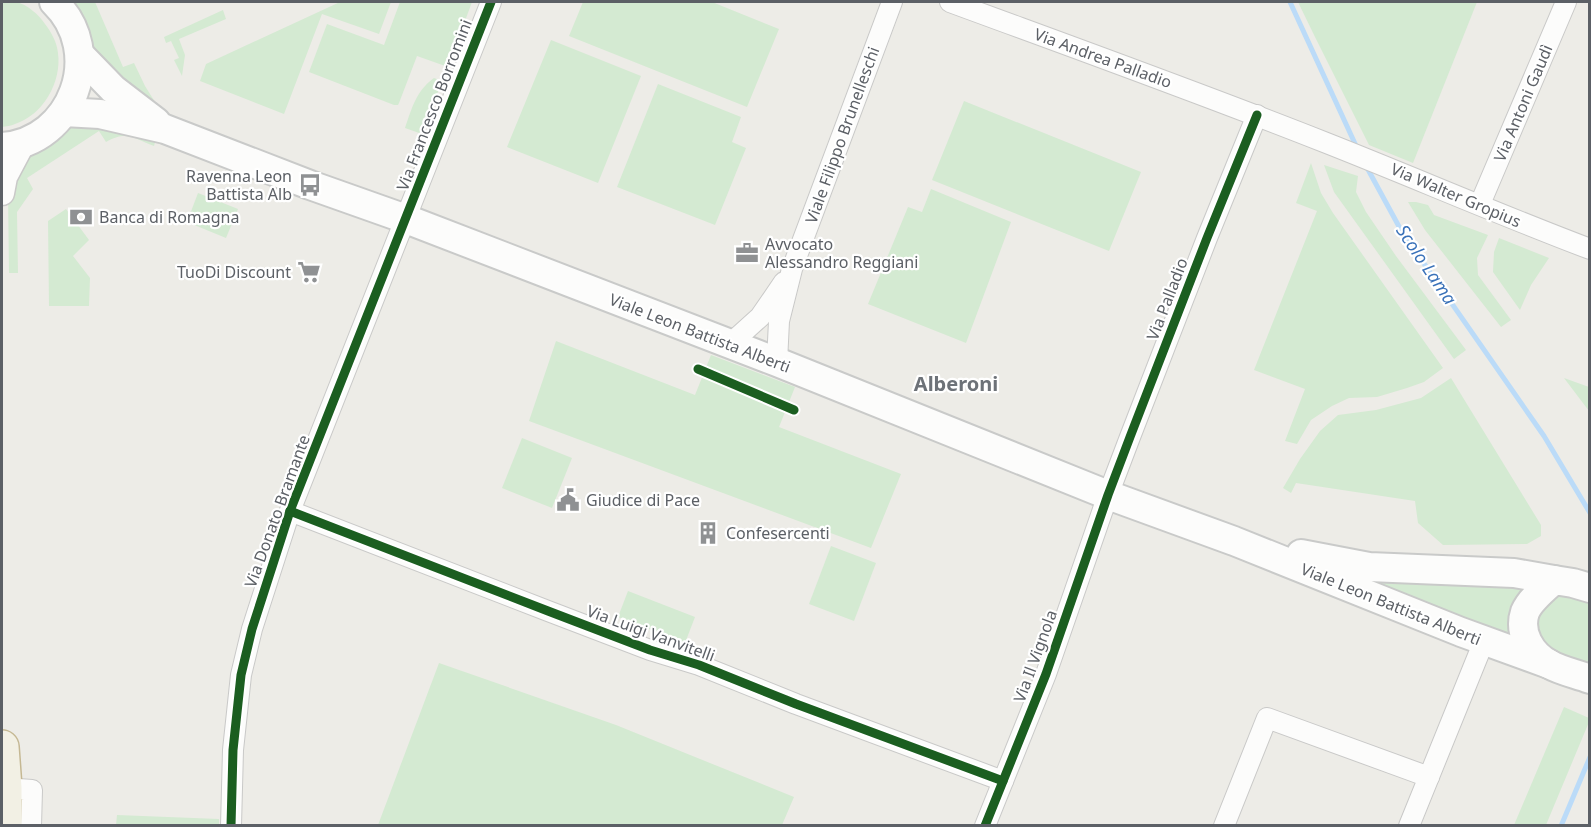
<svg xmlns="http://www.w3.org/2000/svg" width="1591" height="827" font-family="'Noto Sans',sans-serif">
	<style>
		.green { fill: #d4ead2 }
		.lines { fill: none; stroke-linecap: round; stroke-linejoin: round }
		.stream { stroke: #bbdbf8; stroke-width: 5 }
		.minor-casing { stroke: #c9c9c8; stroke-width: 22 }
		.tertiary-casing { stroke: #c9c9c8; stroke-width: 27 }
		.secondary-casing { stroke: #c9cac9; stroke-width: 32 }
		.trunk-casing { stroke: #c5b893; stroke-width: 36 }
		.minor { stroke: #fcfcfb; stroke-width: 20 }
		.tertiary { stroke: #fcfcfb; stroke-width: 24 }
		.secondary { stroke: #fcfcfb; stroke-width: 28 }
		.trunk { stroke: #f2f0e4; stroke-width: 33 }
		.cycleway-casing { stroke: #fff; stroke-width: 13 }
		.cycleway { stroke: #1b5e20; stroke-width: 9 }
		.labels { text-anchor: middle; stroke-width: 4.5; stroke-linejoin: round; paint-order: stroke }
		.street-label { font-size: 16px; fill: #5c6066; stroke: #fff }
		.poi-label { font-size: 16px; fill: #5c6066; stroke: #fff; text-anchor: start }
		.water-label { font-size: 18px; font-style: italic; fill: #3a72b9; stroke: #fff }
		.quarter-label { font-size: 20px; font-weight: bold; fill: #6d7278; stroke: #fff }
	</style>
	<rect width="100%" height="100%" fill="#edece7"/>
	<g class="green">
		<path d="M 2,2 C 6,2 11,1 16,2 C 27,4 39,15 45,24 C 51,32 57,42 58,53 C 62,82 43,115 15,124 C 11,126 6,126 2,127 Z"/>
		<path d="M 67,2 L 95,2 L 123,67 L 134,63 L 145,86 L 155,102 L 140,96 L 100,63 Z"/>
		<path d="M 340,2 L 391,2 L 379,34 L 322,14 L 284,114 L 200,81 L 206,64 Z"/>
		<path d="M 400,2 L 472,2 L 448,67 L 417,56 L 399,103 L 398,105 L 394,105 L 309,72 L 327,24 L 384,45 Z"/>
		<path d="M 583,2 L 712,2 L 779,29 L 747,107 L 569,36 Z"/>
		<path d="M 1298,2 L 1477,2 L 1413,163 L 1369,145 L 1315,37 Z"/>
		<path d="M 223,10 L 226,19 L 179,39 L 185,55 L 182,76 L 174,60 L 179,58 L 171,41 L 166,43 L 164,37 Z"/>
		<path d="M 551,40 L 641,76 L 598,183 L 507,147 Z"/>
		<path d="M 434,78 L 442,81 L 422,134 L 405,128 C 412,108 416,91 434,78 Z"/>
		<path d="M 658,84 L 741,117 L 732,142 L 746,148 L 715,225 L 617,187 Z"/>
		<path d="M 964,101 L 1141,172 L 1109,251 L 932,180 Z"/>
		<path d="M 83,121 L 156,139 L 154,146 C 134,138 126,130 106,142 L 99,131 L 27,178 L 33,189 L 17,212 L 18,273 L 9,273 L 8,191 L 26,159 L 48,139 L 69,124 Z"/>
		<path d="M 1311,163 L 1321,193 L 1333,213 L 1443,368 L 1424,382 L 1407,388 L 1377,397 L 1349,398 L 1332,406 L 1311,420 L 1297,444 L 1285,441 L 1305,389 L 1254,370 L 1317,211 L 1296,203 Z"/>
		<path d="M 1324,165 L 1358,176 L 1356,192 L 1366,212 L 1396,256 L 1466,350 L 1454,359 L 1334,192 Z"/>
		<path d="M 931,189 L 1011,222 L 966,343 L 868,304 L 908,207 L 922,212 Z"/>
		<path d="M 198,193 L 238,209 L 226,238 L 187,222 Z"/>
		<path d="M 1408,202 L 1416,202 L 1428,205 L 1434,215 L 1488,235 L 1477,258 L 1478,275 L 1511,320 L 1501,327 L 1425,230 Z"/>
		<path d="M 66,209 L 89,240 L 73,256 L 90,278 L 89,306 L 49,306 L 48,221 Z"/>
		<path d="M 1499,238 L 1549,258 L 1531,285 L 1520,310 L 1493,272 L 1494,252 Z"/>
		<path d="M 556,341 L 695,395 L 711,355 L 795,387 L 779,427 L 901,474 L 871,548 L 529,421 Z"/>
		<path d="M 1451,378 L 1541,525 L 1541,536 L 1527,544 L 1443,545 L 1418,523 L 1415,501 L 1296,483 L 1291,493 L 1283,488 L 1300,459 L 1320,431 L 1338,415 L 1376,410 L 1421,398 Z"/>
		<path d="M 1564,378 L 1589,387 L 1589,411 Z"/>
		<path d="M 522,438 L 572,458 L 552,508 L 502,488 Z"/>
		<path d="M 831,546 L 876,563 L 854,621 L 809,604 Z"/>
		<path d="M 1368,581 L 1532,581 C 1512,602 1513,611 1514,639 L 1422,601 Z"/>
		<path d="M 628,591 L 695,617 L 685,643 L 618,617 Z"/>
		<path d="M 1558,592 L 1589,599 L 1589,668 L 1548,651 L 1538,640 L 1534,617 Z"/>
		<path d="M 439,663 L 616,725 L 794,797 L 782,825 L 378,825 Z"/>
		<path d="M 1564,707 L 1589,718 L 1589,722 L 1546,825 L 1514,825 Z"/>
		<path d="M 117,815 L 219,819 L 219,825 L 116,825 Z"/>
	</g>
	<g class="lines">
		<g class="stream">
			<path d="M 1290,2 L 1357,148"/>
			<path d="M 1365,164 L 1402,232 L 1544,436 L 1590,513"/>
			<path d="M 1561,826 L 1590,757"/>
		</g>
		<g class="minor-casing">
			<g id="minor">
				<path d="M 950,2 C 1075,48 1200,93 1324,142 C 1413,177 1500,215 1590,249"/>
				<path d="M 1480,204 L 1566,2"/>
				<path d="M 729,345 L 760,317 L 784,282"/>
				<path d="M 777,362 L 779,321 L 792,269 L 892,2"/>
				<path d="M 290,511 L 548,611 L 650,650 L 699,665 L 796,704 L 1003,781"/>
				<path d="M 5,788 L 32,790 L 31,826"/>
				<path d="M 231,826 L 233,750 L 241,675 L 252,629 L 290,511 L 491,2"/>
				<path d="M 985,826 L 1046,674 L 1108,495 L 1130,437 L 1207,238 L 1257,115"/>
				<path d="M 1224,826 L 1267,718 L 1429,777"/>
				<path d="M 1409,826 L 1484,641"/>
			</g>
		</g>
		<g class="tertiary-casing">
			<path id="tertiary" d="M 2,193 L 5,177 L 23,143"/>
		</g>
		<g class="secondary-casing">
			<g id="secondary">
				<path d="M 80,55 L 113,89 L 156,122"/>
				<path d="M 64,112 L 100,114 L 165,129 L 310,185 L 406,219 L 777,362 L 1108,495 L 1234,541 L 1461,632 L 1549,664"/>
				<path d="M 2,147 C 73,142 106,52 54,2"/>
				<path d="M 1301,554 L 1369,567 L 1514,573 L 1554,580"/>
				<path d="M 1590,588 L 1573,583 L 1554,580 C 1544,589 1530,600 1525,612 C 1518,633 1531,654 1549,664 C 1561,671 1577,674 1590,679"/>
			</g>
		</g>
		<g class="trunk-casing">
			<path id="trunk" d="M 2,747 L 5,788 L 5,826"/>
		</g>
		<use href="#minor" class="minor"/>
		<use href="#tertiary" class="tertiary"/>
		<use href="#secondary" class="secondary"/>
		<use href="#trunk" class="trunk"/>
		<g class="cycleway-casing">
			<g id="cycleway">
				<path d="M 698,369 L 794,410"/>
				<path d="M 290,511 L 548,611 L 650,650 L 699,665 L 796,704 L 1003,781"/>
				<path d="M 231,826 L 233,750 L 241,675 L 252,629 L 290,511 L 491,2"/>
				<path d="M 985,826 L 1046,674 L 1108,495 L 1130,437 L 1207,238 L 1257,115"/>
			</g>
		</g>
		<use href="#cycleway" class="cycleway"/>
	</g>
	<defs>
		<g id="bus-bare" transform="scale(1.8)"><path d="M-5-6H5V4H4V6H2V4H-2V6H-4V4H-5ZM-3.5-4V0h7V-4ZM-3.5 1.2v1.5H-2V1.2ZM2 1.2v1.5H3.5V1.2Z" fill="#8f9193" stroke="#fff" stroke-width="2.5" paint-order="stroke"/></g>
		<g id="bank-bare" transform="scale(1.8)"><path d="M-6-4H6V4H-6ZM0-2.3a2.3 2.3 0 1 0 0 4.6a2.3 2.3 0 1 0 0-4.6Z" fill="#8f9193" stroke="#fff" stroke-width="2.5" paint-order="stroke"/></g>
		<g id="office-bare" transform="scale(1.8)"><path d="M-6-3h4V-5.5h4V-3h4V5H-6ZM-1-4.5V-3h2v-1.5ZM-6 0V1H6V0Z" fill="#8f9193" stroke="#fff" stroke-width="2.5" paint-order="stroke"/></g>
		<g id="supermarket-bare" transform="scale(1.8)"><path d="M-6-5.5h2.5l.6 2H6L4.5 2H-2.5L-4.4-4H-6ZM-1.5 3.2a1.3 1.3 0 1 0 .1 0ZM3 3.2a1.3 1.3 0 1 0 .1 0Z" fill="#8f9193" stroke="#fff" stroke-width="2.5" paint-order="stroke"/></g>
		<g id="civic-bare" transform="scale(1.8)"><path d="M-.6-6.5H3V-4.5H.6V-3L4-1V1h2V6H-6V1h2V-1L-.6-3ZM-1.2 2.5V6h2.4V2.5Z" fill="#8f9193" stroke="#fff" stroke-width="2.5" paint-order="stroke"/></g>
		<g id="building-bare" transform="scale(1.8)"><path d="M-4-6H4V6H1V3H-1V6H-4ZM-2.5-4.3h1.7v1.8h-1.7ZM.8-4.3h1.7v1.8H.8ZM-2.5-1h1.7V.8h-1.7ZM.8-1h1.7V.8H.8Z" fill="#8f9193" stroke="#fff" stroke-width="2.5" paint-order="stroke"/></g>
	</defs>
	<g fill-rule="evenodd">
		<use href="#bus-bare" x="310" y="185"/>
		<use href="#bank-bare" x="81" y="217"/>
		<use href="#office-bare" x="747" y="253"/>
		<use href="#supermarket-bare" x="309" y="272"/>
		<use href="#civic-bare" x="568" y="500"/>
		<use href="#building-bare" x="708" y="533"/>
	</g>
	<g class="labels">
		<g class="street-label">
			<text transform="translate(1103 58) rotate(20)" y="6">Via Andrea Palladio</text>
			<text transform="translate(1523 103) rotate(-67)" y="6">Via Antoni Gaudì</text>
			<text transform="translate(434 105) rotate(-69)" y="6">Via Francesco Borromini</text>
			<text transform="translate(842 135) rotate(-70)" y="6">Viale Filippo Brunelleschi</text>
			<text transform="translate(1456 195) rotate(23)" y="6">Via Walter Gropius</text>
			<text transform="translate(1167 299) rotate(-69)" y="6">Via Palladio</text>
			<text transform="translate(700 333) rotate(21)" y="6">Viale Leon Battista Alberti</text>
			<text transform="translate(277 511) rotate(-70)" y="6">Via Donato Bramante</text>
			<text transform="translate(1391 604) rotate(22)" y="6">Viale Leon Battista Alberti</text>
			<text transform="translate(651 633) rotate(20)" y="6">Via Luigi Vanvitelli</text>
			<text transform="translate(1035 656) rotate(-70)" y="6">Via Il Vignola</text>
		</g>
		<g class="poi-label">
			<text x="292" y="182" text-anchor="end">Ravenna Leon<tspan x="292" dy="18">Battista Alb</tspan></text>
			<text x="99" y="223">Banca di Romagna</text>
			<text x="765" y="250">Avvocato<tspan x="765" dy="18">Alessandro Reggiani</tspan></text>
			<text x="291" y="278" text-anchor="end">TuoDi Discount</text>
			<text x="586" y="506">Giudice di Pace</text>
			<text x="726" y="539">Confesercenti</text>
		</g>
		<g class="water-label">
			<text transform="translate(1426 265) rotate(56)" y="6">Scolo Lama</text>
		</g>
		<g class="quarter-label">
			<text x="956" y="391">Alberoni</text>
		</g>
	</g>
	<rect width="1591" height="827" fill="none" stroke="#5c6066" stroke-width="6"/>
</svg>
